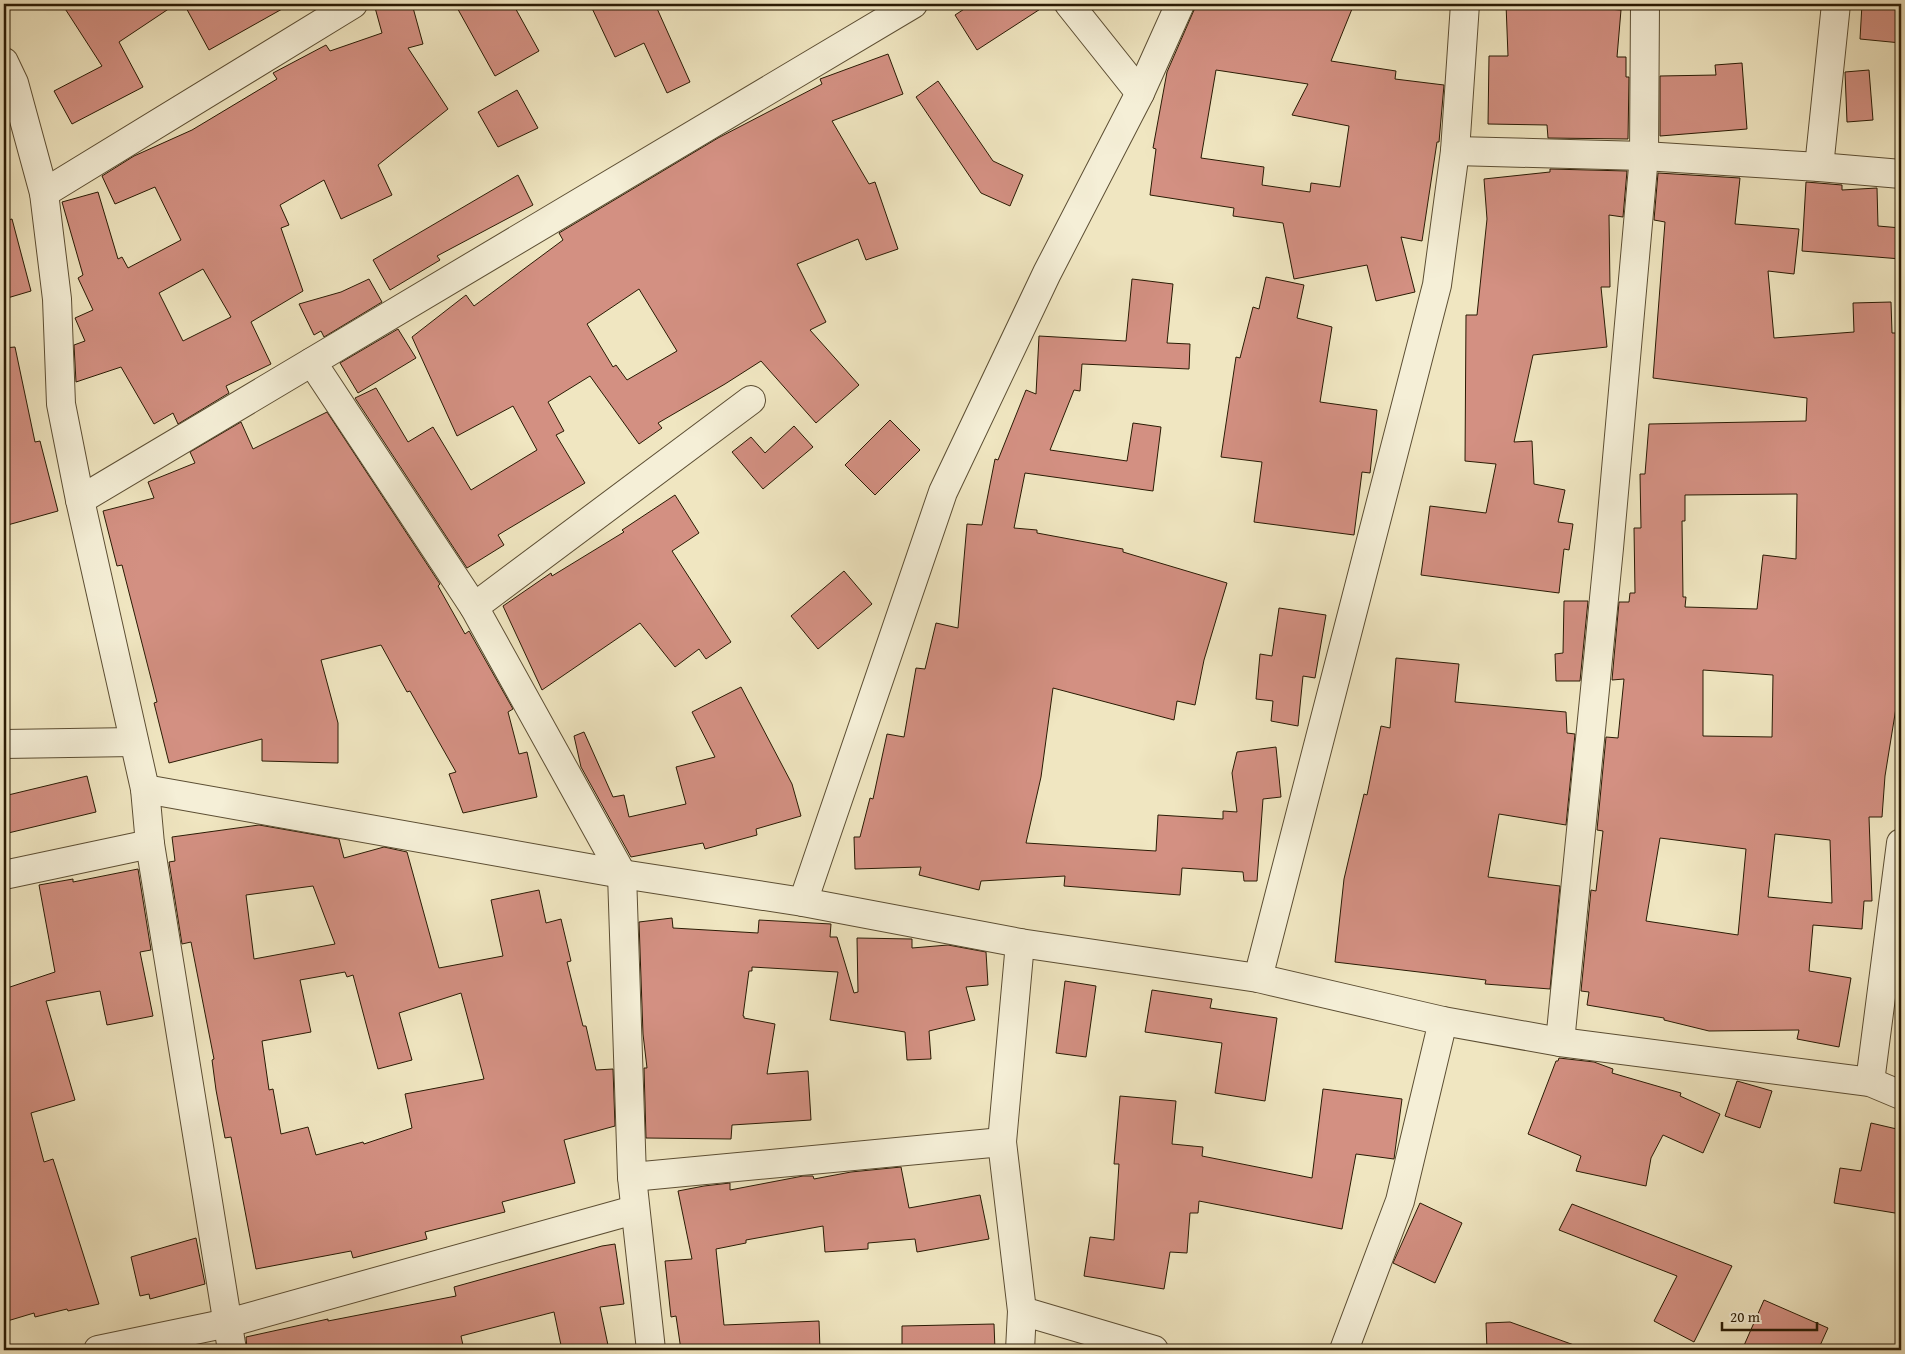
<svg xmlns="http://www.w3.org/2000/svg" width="1905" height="1354" font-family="'Gentium Book Plus',serif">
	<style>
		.building { fill: #d39082; stroke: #2a1b04; fill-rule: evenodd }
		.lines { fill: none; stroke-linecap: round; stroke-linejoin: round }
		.street-casing { stroke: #5c4e33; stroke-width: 30 }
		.street { stroke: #f5efd7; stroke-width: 28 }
	</style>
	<rect width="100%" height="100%" fill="#f0e6c1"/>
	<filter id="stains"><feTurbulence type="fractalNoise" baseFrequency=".004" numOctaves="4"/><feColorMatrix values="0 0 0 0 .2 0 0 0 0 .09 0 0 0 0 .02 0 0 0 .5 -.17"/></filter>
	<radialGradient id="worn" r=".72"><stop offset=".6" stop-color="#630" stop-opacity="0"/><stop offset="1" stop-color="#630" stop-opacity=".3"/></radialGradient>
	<g class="building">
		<path d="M 62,4 L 176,4 L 119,42 L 143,87 L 72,124 L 54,91 L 102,66 Z"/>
		<path d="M 184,4 L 291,4 L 209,50 Z"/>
		<path d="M 374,4 L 412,4 L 423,44 L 408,48 L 448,109 L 378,165 L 392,195 L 341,219 L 324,180 L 280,205 L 289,225 L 281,228 L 303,291 L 251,322 L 271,364 L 226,386 L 229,393 L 178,424 L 173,413 L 154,424 L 121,367 L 76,382 L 74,345 L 85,341 L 75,318 L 93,310 L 78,278 L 83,275 L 62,202 L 98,192 L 118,259 L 122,257 L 128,268 L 181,240 L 155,187 L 115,204 L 102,176 L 134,156 L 192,130 L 277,79 L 273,73 L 326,45 L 330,51 L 382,33 ZM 203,269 L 231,317 L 183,341 L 159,293 Z"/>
		<path d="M 455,4 L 513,4 L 539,51 L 495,76 Z"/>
		<path d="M 590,4 L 655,4 L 690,82 L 667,93 L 644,43 L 615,57 Z"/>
		<path d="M 972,4 L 1048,4 L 977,50 L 955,15 Z"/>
		<path d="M 1195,4 L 1354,4 L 1331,61 L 1396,71 L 1395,79 L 1444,85 L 1439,142 L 1437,142 L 1422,241 L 1401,237 L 1415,292 L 1376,301 L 1367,265 L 1294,279 L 1283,223 L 1233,216 L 1234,208 L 1150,195 L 1156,149 L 1153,148 L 1167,72 L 1194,10 ZM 1216,70 L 1308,84 L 1292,115 L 1349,126 L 1340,187 L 1311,183 L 1310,192 L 1262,185 L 1264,167 L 1201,158 Z"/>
		<path d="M 1506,4 L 1546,4 L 1621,10 L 1617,57 L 1626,57 L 1626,77 L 1629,77 L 1628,139 L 1548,138 L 1547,125 L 1488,124 L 1489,56 L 1508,56 Z"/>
		<path d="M 1862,4 L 1901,4 L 1901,43 L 1860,39 Z"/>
		<path d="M 888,54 L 903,94 L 832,121 L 869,184 L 875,182 L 898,249 L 866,260 L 858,239 L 797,264 L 826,322 L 810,330 L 859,385 L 816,423 L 761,361 L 725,384 L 658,423 L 662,428 L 639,444 L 590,376 L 548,402 L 564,431 L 556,435 L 585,483 L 498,535 L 504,545 L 467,568 L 355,398 L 376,388 L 408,442 L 433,427 L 471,490 L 537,450 L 513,406 L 457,436 L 412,337 L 466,295 L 474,306 L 563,240 L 559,233 L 718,138 L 822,84 L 820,79 ZM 639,289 L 677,351 L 627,380 L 616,365 L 613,367 L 587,324 Z"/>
		<path d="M 1742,63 L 1747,129 L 1660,136 L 1660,76 L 1716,75 L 1715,65 Z"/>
		<path d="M 1869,70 L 1873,120 L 1847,122 L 1845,72 Z"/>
		<path d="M 938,81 L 993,161 L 1023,175 L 1010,206 L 981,193 L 916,97 Z"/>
		<path d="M 517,90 L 538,128 L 498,147 L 478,112 Z"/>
		<path d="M 1550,169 L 1627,171 L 1623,217 L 1609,215 L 1610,287 L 1601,287 L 1607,347 L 1533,355 L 1514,442 L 1532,441 L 1534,484 L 1565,490 L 1558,522 L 1573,524 L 1569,550 L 1564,549 L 1559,593 L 1421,575 L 1430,506 L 1486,513 L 1496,464 L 1465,461 L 1466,315 L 1477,315 L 1487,219 L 1484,179 L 1550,172 Z"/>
		<path d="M 1658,173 L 1740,178 L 1735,224 L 1799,229 L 1794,274 L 1768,271 L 1774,338 L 1854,332 L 1853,303 L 1891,302 L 1892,333 L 1901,333 L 1901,677 L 1885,776 L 1882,817 L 1869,817 L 1872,901 L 1864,901 L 1862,929 L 1813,925 L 1809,971 L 1851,978 L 1839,1047 L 1797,1039 L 1799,1030 L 1709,1031 L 1664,1020 L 1664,1018 L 1587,1005 L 1589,992 L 1581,991 L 1591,890 L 1596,891 L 1603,831 L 1597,830 L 1606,737 L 1618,738 L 1624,679 L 1612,680 L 1619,602 L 1629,602 L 1630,593 L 1635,593 L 1634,528 L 1641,528 L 1640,474 L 1645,474 L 1649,424 L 1806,421 L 1807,398 L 1653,378 L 1665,222 L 1654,220 ZM 1797,494 L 1796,559 L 1763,555 L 1757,609 L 1685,607 L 1686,597 L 1683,597 L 1682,521 L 1685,521 L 1685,495 ZM 1703,670 L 1773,675 L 1772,737 L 1703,736 ZM 1775,834 L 1830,840 L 1832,903 L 1768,897 ZM 1660,838 L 1746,849 L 1738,935 L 1646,921 Z"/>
		<path d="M 518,175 L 533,205 L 437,256 L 440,260 L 390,290 L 373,260 Z"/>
		<path d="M 1806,182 L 1842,185 L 1842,190 L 1877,188 L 1878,226 L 1901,228 L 1901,259 L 1802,251 Z"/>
		<path d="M 12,219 L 31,291 L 4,299 L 4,221 Z"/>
		<path d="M 1266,277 L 1304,285 L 1297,318 L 1332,327 L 1320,402 L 1377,410 L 1370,473 L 1362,472 L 1354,535 L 1254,522 L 1262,462 L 1221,457 L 1236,357 L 1240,358 L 1253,307 L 1259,309 Z"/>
		<path d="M 369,279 L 382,302 L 324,337 L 321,331 L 314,335 L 299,304 L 341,292 Z"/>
		<path d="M 1132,279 L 1173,284 L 1167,343 L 1190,344 L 1189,369 L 1082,364 L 1080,391 L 1074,390 L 1050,450 L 1127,461 L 1133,423 L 1161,427 L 1153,491 L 1025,473 L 1014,528 L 1037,530 L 1037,533 L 1123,549 L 1123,552 L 1227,583 L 1204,660 L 1195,705 L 1177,701 L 1174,720 L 1053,688 L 1041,777 L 1026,843 L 1156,851 L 1158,815 L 1223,819 L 1223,811 L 1237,812 L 1232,773 L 1237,752 L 1276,747 L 1281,797 L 1263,799 L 1257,881 L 1244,881 L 1243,872 L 1182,868 L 1180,895 L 1064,886 L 1065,876 L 981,881 L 979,890 L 919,875 L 921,867 L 855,869 L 854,837 L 860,837 L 870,798 L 873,799 L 887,734 L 904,737 L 916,668 L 925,669 L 936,623 L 958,628 L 967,524 L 982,525 L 995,459 L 998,460 L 1026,390 L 1036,394 L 1039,336 L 1126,341 Z"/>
		<path d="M 398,329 L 416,358 L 358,393 L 340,363 Z"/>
		<path d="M 15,347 L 35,442 L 40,441 L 58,511 L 4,526 L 4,348 Z"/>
		<path d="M 327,412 L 440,584 L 438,586 L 465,634 L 469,631 L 513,709 L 508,712 L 519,754 L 527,752 L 537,797 L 463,813 L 449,774 L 456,772 L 410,691 L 407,692 L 381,645 L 321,660 L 338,723 L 338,763 L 262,761 L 262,739 L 169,763 L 154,703 L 157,702 L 122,565 L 117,566 L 103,511 L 154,498 L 148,482 L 195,463 L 190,452 L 241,422 L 253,449 Z"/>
		<path d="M 890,420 L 920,450 L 875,495 L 845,465 Z"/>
		<path d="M 794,426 L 813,447 L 763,489 L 732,452 L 751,437 L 765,453 Z"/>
		<path d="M 675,495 L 699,533 L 672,551 L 731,642 L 706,659 L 699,649 L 675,667 L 640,623 L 542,690 L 503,606 L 551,573 L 552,576 L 624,532 L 622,530 Z"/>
		<path d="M 844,571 L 872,604 L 818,649 L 791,616 Z"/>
		<path d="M 1564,601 L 1588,601 L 1580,681 L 1556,681 L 1555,654 L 1563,653 Z"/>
		<path d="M 1279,608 L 1326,615 L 1315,678 L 1303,676 L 1298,726 L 1271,721 L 1273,701 L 1256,699 L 1260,654 L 1272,656 Z"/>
		<path d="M 1396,658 L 1459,664 L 1455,702 L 1566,712 L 1567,733 L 1575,734 L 1566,825 L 1499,814 L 1488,877 L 1560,886 L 1550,989 L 1485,984 L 1486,980 L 1335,962 L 1344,879 L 1364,794 L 1367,795 L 1381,726 L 1390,728 Z"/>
		<path d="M 741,687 L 792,784 L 801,816 L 756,829 L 757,835 L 705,849 L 703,843 L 631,857 L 581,767 L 574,736 L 584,732 L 613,797 L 624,795 L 629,817 L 686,804 L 676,767 L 715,757 L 692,712 Z"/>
		<path d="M 87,776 L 96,812 L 4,834 L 4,796 Z"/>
		<path d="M 259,825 L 339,839 L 344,858 L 384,847 L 407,852 L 439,968 L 503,956 L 491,900 L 539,890 L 546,923 L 561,919 L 571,961 L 567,962 L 583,1026 L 586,1026 L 596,1070 L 613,1069 L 615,1126 L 564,1140 L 575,1183 L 502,1202 L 505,1212 L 425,1232 L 427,1239 L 353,1258 L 351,1251 L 256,1269 L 231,1137 L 225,1138 L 216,1090 L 212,1060 L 214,1059 L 191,942 L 182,944 L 169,862 L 175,861 L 172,837 ZM 313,886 L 335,944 L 254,959 L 246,895 ZM 345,972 L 347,977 L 353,975 L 378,1069 L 412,1060 L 399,1013 L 461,993 L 484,1079 L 405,1094 L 412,1128 L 364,1144 L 363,1142 L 316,1155 L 308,1127 L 281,1134 L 273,1089 L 269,1090 L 262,1041 L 311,1032 L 300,980 Z"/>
		<path d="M 138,869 L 151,950 L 140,952 L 153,1016 L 107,1025 L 100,991 L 46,1001 L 75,1100 L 31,1113 L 44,1162 L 53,1159 L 99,1304 L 68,1311 L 67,1309 L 35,1317 L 34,1313 L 4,1322 L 4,989 L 55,972 L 39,885 L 73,879 L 73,882 Z"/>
		<path d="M 672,918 L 673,928 L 758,933 L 759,920 L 831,924 L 830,937 L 837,937 L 854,993 L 858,992 L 857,938 L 912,939 L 912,948 L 948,945 L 986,952 L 988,985 L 966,987 L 975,1020 L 929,1031 L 931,1059 L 907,1060 L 905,1032 L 830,1020 L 838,972 L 752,967 L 752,971 L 749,971 L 743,1016 L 744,1016 L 744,1018 L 775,1024 L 767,1074 L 808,1071 L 811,1120 L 732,1125 L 731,1139 L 646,1138 L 644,1068 L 647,1068 L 643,1034 L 639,922 Z"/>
		<path d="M 1065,981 L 1096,986 L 1086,1057 L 1056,1053 Z"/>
		<path d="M 1152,990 L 1212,999 L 1210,1008 L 1277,1018 L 1265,1101 L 1215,1093 L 1222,1043 L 1145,1032 Z"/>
		<path d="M 1559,1058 L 1594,1062 L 1613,1069 L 1612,1073 L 1681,1093 L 1680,1096 L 1720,1114 L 1703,1153 L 1663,1135 L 1651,1158 L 1646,1186 L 1576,1171 L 1581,1156 L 1528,1134 L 1556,1061 L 1558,1061 Z"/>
		<path d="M 1737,1081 L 1772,1091 L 1760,1128 L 1725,1116 Z"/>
		<path d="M 1323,1089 L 1402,1099 L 1394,1159 L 1356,1154 L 1342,1229 L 1199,1201 L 1198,1213 L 1190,1213 L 1187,1253 L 1170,1252 L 1164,1289 L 1084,1276 L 1090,1237 L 1114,1240 L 1119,1164 L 1114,1164 L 1120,1096 L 1176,1101 L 1172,1144 L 1203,1147 L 1202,1156 L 1312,1178 Z"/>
		<path d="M 1871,1123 L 1901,1130 L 1901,1214 L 1834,1203 L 1840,1168 L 1861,1171 Z"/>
		<path d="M 901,1167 L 909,1208 L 980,1195 L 989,1239 L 917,1252 L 915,1239 L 868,1243 L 868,1249 L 825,1252 L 823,1226 L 746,1240 L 746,1243 L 716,1249 L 724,1325 L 819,1321 L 820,1350 L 681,1350 L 676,1316 L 671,1317 L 665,1261 L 692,1259 L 678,1191 L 704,1186 L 730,1183 L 730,1190 L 803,1176 L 813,1176 L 814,1179 L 851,1172 Z"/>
		<path d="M 1420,1203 L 1462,1223 L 1435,1283 L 1393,1263 Z"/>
		<path d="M 1572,1204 L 1732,1266 L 1694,1342 L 1654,1321 L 1677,1276 L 1559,1230 Z"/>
		<path d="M 196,1238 L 205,1284 L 150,1299 L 149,1294 L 140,1296 L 131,1257 Z"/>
		<path d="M 615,1244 L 624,1304 L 600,1307 L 609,1350 L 562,1350 L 554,1312 L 461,1336 L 464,1350 L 247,1350 L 246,1337 L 328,1319 L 328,1321 L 456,1296 L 454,1287 L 602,1246 Z"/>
		<path d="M 1764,1300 L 1828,1328 L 1818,1350 L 1742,1350 Z"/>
		<path d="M 1510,1322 L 1574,1345 L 1487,1350 L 1486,1323 Z"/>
		<path d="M 994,1324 L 995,1350 L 902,1350 L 902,1326 Z"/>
	</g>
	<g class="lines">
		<g class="street-casing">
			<g id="street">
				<path d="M 1069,4 L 1140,93"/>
				<path d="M 4,62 L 14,83 L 44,193 L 57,299 L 61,404 L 80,500 L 145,789 L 150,844 L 232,1350"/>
				<path d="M 1455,151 L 1644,156 L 1819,167 L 1901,174"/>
				<path d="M 1819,167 L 1836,4"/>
				<path d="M 44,193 L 353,4"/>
				<path d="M 312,362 L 474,607"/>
				<path d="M 80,500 L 913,4"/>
				<path d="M 4,744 L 134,742"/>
				<path d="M 145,789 L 622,874 L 803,902 L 1020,943 L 1258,978 L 1443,1021 L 1560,1042 L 1870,1082 L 1901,1095"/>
				<path d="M 4,875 L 150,844"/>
				<path d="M 803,902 L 943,492 L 1047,273 L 1140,93 L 1180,4"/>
				<path d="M 1258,978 L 1437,285 L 1455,151 L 1465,4"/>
				<path d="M 1560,1042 L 1609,548 L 1644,156 L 1645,4"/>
				<path d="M 1870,1082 L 1901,843"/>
				<path d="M 632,1177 L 1002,1142"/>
				<path d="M 1022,1311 L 1154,1350"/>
				<path d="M 98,1350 L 228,1323 L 634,1210"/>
				<path d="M 651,1350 L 632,1177 L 622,874 L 474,607 L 751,400"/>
				<path d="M 1020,1350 L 1022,1311 L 1002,1142 L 1020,943"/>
				<path d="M 1344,1350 L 1400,1201 L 1443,1021"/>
			</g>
		</g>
		<use href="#street" class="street"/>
	</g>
	<rect width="1905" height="1354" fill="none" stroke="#f0e6c1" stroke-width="20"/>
	<rect x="5" y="5" width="1895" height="1344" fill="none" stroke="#2a1b04" stroke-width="2.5"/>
	<rect x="10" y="10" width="1885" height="1334" fill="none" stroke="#2a1b04"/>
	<path d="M1722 1322v8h95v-8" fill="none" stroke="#2a1b04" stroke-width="2.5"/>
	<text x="1730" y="1322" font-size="15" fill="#2a1b04" stroke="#f5efd7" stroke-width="4" paint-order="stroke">20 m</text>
	<rect width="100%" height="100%" filter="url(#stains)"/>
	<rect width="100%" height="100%" fill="url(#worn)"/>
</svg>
